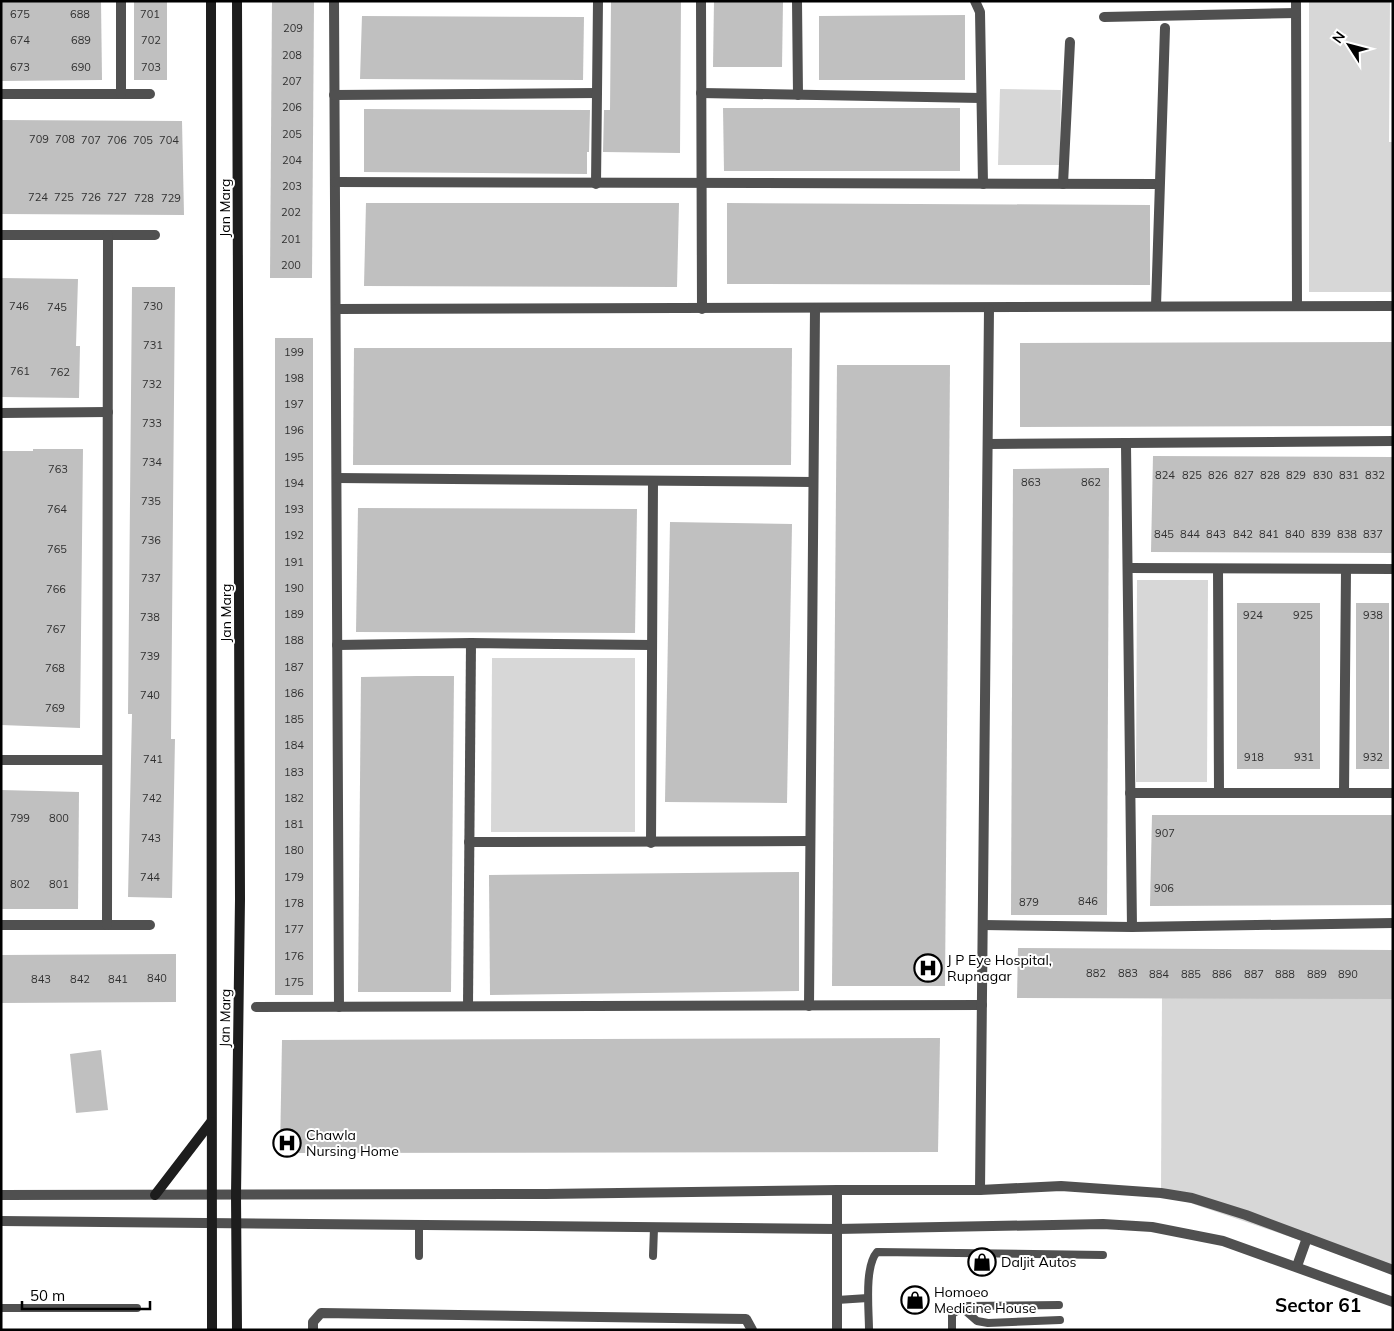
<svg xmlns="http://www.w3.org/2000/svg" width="1394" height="1331" font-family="Mulish,sans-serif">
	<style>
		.green { fill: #d7d7d7 }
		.building { fill: #c0c0c0 }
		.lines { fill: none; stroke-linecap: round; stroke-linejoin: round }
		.service { stroke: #505050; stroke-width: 8 }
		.minor { stroke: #505050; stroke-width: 10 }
		.tertiary { stroke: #505050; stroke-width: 10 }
		.secondary { stroke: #1d1d1d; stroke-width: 10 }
		.labels { text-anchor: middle; stroke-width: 4; stroke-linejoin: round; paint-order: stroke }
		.number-label { font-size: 11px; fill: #303030 }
		.street-label { font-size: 14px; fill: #000; stroke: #fff }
		.poi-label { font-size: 14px; fill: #000; stroke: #fff; text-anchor: start }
		.district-label { font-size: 19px; font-weight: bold; fill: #000; stroke: #fff }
	</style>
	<rect width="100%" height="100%" fill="#fff"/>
	<g class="green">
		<path d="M 1309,1 L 1390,1 L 1389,142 L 1393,142 L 1393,292 L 1309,292 Z"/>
		<path d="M 1000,89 L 1061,90 L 1060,165 L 998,165 Z"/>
		<path d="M 1137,580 L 1208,580 L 1207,782 L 1136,782 Z"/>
		<path d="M 492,658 L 635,658 L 635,832 L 491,832 Z"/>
		<path d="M 1393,988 L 1393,1272 L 1161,1193 L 1162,993 Z"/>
	</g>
	<g class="building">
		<path d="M 1,1 L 101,1 L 102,80 L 1,81 Z"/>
		<rect x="134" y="1" width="33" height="79"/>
		<path d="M 272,1 L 314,1 L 312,278 L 270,278 Z"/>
		<path d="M 611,1 L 681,1 L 680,153 L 603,152 L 604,110 L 610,110 Z"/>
		<path d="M 714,1 L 783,1 L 782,67 L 713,67 Z"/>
		<path d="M 965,15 L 965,80 L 819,80 L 819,16 Z"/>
		<path d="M 362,16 L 584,17 L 583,80 L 360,79 Z"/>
		<path d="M 723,108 L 960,108 L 960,171 L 724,171 Z"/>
		<path d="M 364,109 L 590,110 L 589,152 L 587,152 L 587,174 L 364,172 Z"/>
		<path d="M 1,120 L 182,121 L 184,215 L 1,214 Z"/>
		<path d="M 366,203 L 679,203 L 677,287 L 364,286 Z"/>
		<path d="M 727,203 L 1150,205 L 1150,285 L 727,284 Z"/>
		<path d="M 1,278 L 78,279 L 76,346 L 80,346 L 79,398 L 1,397 Z"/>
		<path d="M 132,287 L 175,287 L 171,739 L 175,739 L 172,898 L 128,897 L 132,714 L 128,714 Z"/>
		<rect x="275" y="338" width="38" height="657"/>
		<path d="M 1393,342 L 1393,426 L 1020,427 L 1020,343 Z"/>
		<path d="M 354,348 L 792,348 L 791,465 L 353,465 Z"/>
		<path d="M 837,365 L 950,365 L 945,986 L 832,986 Z"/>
		<path d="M 33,449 L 83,449 L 80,728 L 1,725 L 1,451 L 33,451 Z"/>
		<path d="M 1153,456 L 1393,457 L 1393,553 L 1151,552 Z"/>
		<path d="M 1109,468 L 1107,915 L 1011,915 L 1013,469 Z"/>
		<path d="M 358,508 L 637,509 L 635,633 L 356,632 Z"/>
		<path d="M 670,522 L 792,524 L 787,803 L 665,802 Z"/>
		<rect x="1237" y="603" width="83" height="166"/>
		<rect x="1356" y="603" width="33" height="166"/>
		<path d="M 417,676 L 454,676 L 451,992 L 358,992 L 361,677 Z"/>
		<path d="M 1,790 L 79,792 L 78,909 L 1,909 Z"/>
		<path d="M 1152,815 L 1393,815 L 1393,905 L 1150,906 Z"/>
		<path d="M 799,872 L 799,991 L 490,995 L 489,875 Z"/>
		<path d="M 1018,948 L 1393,950 L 1393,999 L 1017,998 Z"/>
		<path d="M 176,954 L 176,1002 L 1,1003 L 1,955 Z"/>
		<path d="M 940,1038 L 938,1152 L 280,1153 L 282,1040 Z"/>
		<path d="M 101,1050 L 108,1110 L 76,1113 L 70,1054 Z"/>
	</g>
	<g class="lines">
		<g class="service">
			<path d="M 419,1226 L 419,1256"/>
			<path d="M 653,1256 L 654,1228"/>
			<path d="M 837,1300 L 868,1298"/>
			<path d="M 961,1307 L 977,1321 L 988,1323 L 1060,1320"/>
			<path d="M 1,1308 L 137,1308"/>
			<path d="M 869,1330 C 869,1310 864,1267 877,1252 L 1103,1255"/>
			<path d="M 952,1330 L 952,1314 L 965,1306 L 1059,1305"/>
		</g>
		<g class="minor">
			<path d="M 334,1 L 339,1007"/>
			<path d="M 701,1 L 702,309"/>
			<path d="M 797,1 L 798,95"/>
			<path d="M 975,1 L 980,12 L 983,184"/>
			<path d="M 1296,1 L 1297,305"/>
			<path d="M 1104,17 L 1296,13"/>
			<path d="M 701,93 L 981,98"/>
			<path d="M 1,94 L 150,94"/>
			<path d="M 121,94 L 121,1"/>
			<path d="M 334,95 L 597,93"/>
			<path d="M 335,182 L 1159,184"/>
			<path d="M 596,184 L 598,1"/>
			<path d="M 1063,184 L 1070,42"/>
			<path d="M 1,235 L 155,235"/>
			<path d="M 1156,306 L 1165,28"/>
			<path d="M 336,309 L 1393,306"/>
			<path d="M 1,413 L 108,412"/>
			<path d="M 988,444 L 1393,441"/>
			<path d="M 1126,445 L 1132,927"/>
			<path d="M 337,478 L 813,482"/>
			<path d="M 1128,568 L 1393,569"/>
			<path d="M 1218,569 L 1219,793"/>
			<path d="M 337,645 L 471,643 L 652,645"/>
			<path d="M 1,760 L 107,760"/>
			<path d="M 1130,793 L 1393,793"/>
			<path d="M 1344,793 L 1346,570"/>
			<path d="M 469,842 L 810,841"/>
			<path d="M 651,843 L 653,481"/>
			<path d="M 1,925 L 150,925"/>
			<path d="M 107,925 L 108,235"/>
			<path d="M 983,925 L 1132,927 L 1393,923"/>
			<path d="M 468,1006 L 471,643"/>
			<path d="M 809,1006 L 815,309"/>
			<path d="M 256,1007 L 982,1005"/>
			<path d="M 837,1190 L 837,1330"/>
			<path d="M 980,1190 L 989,309"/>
			<path d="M 313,1330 L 313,1322 L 321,1313 L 746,1319 L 752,1330"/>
		</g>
		<g class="tertiary">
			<path d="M 1,1195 L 546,1194 L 837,1190 L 980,1190 L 1061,1186 L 1161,1193 L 1192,1198 L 1246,1215 L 1393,1270"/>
			<path d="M 1,1221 L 837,1229 L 1103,1224 L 1152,1227 L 1223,1241 L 1393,1302"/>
			<path d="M 1297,1266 L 1307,1238"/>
		</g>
		<g class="secondary">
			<path d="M 211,1 L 212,1330"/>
			<path d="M 155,1195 L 211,1122"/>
			<path d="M 237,1330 L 236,1195 L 240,899 L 237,1"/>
		</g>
	</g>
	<defs>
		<g id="hospital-ring" transform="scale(1.4375)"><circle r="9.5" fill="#fff" stroke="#000" stroke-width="1.5"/><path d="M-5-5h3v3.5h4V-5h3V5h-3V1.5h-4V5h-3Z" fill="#000"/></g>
		<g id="shop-ring" transform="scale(1.4375)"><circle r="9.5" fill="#fff" stroke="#000" stroke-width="1.5"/><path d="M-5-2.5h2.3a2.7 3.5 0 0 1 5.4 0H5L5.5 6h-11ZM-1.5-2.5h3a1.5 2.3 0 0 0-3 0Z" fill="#000"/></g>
	</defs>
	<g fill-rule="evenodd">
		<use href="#hospital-ring" x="928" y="968"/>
		<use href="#hospital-ring" x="287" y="1143"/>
		<use href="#shop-ring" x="982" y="1262"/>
		<use href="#shop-ring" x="915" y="1300"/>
	</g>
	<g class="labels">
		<g class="number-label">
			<text x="20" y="18">675</text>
			<text x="80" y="18">688</text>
			<text x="150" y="18">701</text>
			<text x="293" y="32">209</text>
			<text x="20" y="44">674</text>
			<text x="81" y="44">689</text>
			<text x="151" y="44">702</text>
			<text x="292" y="59">208</text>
			<text x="20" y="71">673</text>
			<text x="81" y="71">690</text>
			<text x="151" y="71">703</text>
			<text x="292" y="85">207</text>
			<text x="292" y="111">206</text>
			<text x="292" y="138">205</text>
			<text x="39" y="143">709</text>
			<text x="65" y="143">708</text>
			<text x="91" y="144">707</text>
			<text x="117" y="144">706</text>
			<text x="143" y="144">705</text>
			<text x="169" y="144">704</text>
			<text x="292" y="164">204</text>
			<text x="292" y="190">203</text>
			<text x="38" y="201">724</text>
			<text x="64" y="201">725</text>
			<text x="91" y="201">726</text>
			<text x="117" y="201">727</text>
			<text x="144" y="202">728</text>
			<text x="171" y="202">729</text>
			<text x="291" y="216">202</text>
			<text x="291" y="243">201</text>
			<text x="291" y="269">200</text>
			<text x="19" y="310">746</text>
			<text x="153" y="310">730</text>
			<text x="57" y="311">745</text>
			<text x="153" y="349">731</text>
			<text x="294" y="356">199</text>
			<text x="20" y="375">761</text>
			<text x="60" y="376">762</text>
			<text x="294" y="382">198</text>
			<text x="152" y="388">732</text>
			<text x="294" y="408">197</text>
			<text x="152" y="427">733</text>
			<text x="294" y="434">196</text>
			<text x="294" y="461">195</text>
			<text x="152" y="466">734</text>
			<text x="58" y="473">763</text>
			<text x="1165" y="479">824</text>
			<text x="1192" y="479">825</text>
			<text x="1218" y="479">826</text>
			<text x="1244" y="479">827</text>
			<text x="1270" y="479">828</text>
			<text x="1296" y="479">829</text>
			<text x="1323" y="479">830</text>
			<text x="1349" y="479">831</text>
			<text x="1375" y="479">832</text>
			<text x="1031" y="486">863</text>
			<text x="1091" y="486">862</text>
			<text x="294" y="487">194</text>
			<text x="151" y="505">735</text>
			<text x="57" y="513">764</text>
			<text x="294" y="513">193</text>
			<text x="1164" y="538">845</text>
			<text x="1190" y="538">844</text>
			<text x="1216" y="538">843</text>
			<text x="1243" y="538">842</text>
			<text x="1269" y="538">841</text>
			<text x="1295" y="538">840</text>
			<text x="1321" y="538">839</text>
			<text x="1347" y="538">838</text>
			<text x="1373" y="538">837</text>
			<text x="294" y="539">192</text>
			<text x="151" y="544">736</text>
			<text x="57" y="553">765</text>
			<text x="294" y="566">191</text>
			<text x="151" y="582">737</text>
			<text x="294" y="592">190</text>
			<text x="56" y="593">766</text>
			<text x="294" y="618">189</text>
			<text x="1253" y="619">924</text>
			<text x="1303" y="619">925</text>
			<text x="1373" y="619">938</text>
			<text x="150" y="621">738</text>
			<text x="56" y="633">767</text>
			<text x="294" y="644">188</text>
			<text x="150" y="660">739</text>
			<text x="294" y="671">187</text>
			<text x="55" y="672">768</text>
			<text x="294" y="697">186</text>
			<text x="150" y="699">740</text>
			<text x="55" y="712">769</text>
			<text x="294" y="723">185</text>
			<text x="294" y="749">184</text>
			<text x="1254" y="761">918</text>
			<text x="1304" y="761">931</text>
			<text x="1373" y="761">932</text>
			<text x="153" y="763">741</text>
			<text x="294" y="776">183</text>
			<text x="152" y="802">742</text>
			<text x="294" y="802">182</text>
			<text x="20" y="822">799</text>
			<text x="59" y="822">800</text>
			<text x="294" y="828">181</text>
			<text x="1165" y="837">907</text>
			<text x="151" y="842">743</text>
			<text x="294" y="854">180</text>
			<text x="150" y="881">744</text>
			<text x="294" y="881">179</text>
			<text x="20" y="888">802</text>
			<text x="59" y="888">801</text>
			<text x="1164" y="892">906</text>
			<text x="1088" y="905">846</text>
			<text x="1029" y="906">879</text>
			<text x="294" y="907">178</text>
			<text x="294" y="933">177</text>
			<text x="294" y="960">176</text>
			<text x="1096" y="977">882</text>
			<text x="1128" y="977">883</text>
			<text x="1159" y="978">884</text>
			<text x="1191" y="978">885</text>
			<text x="1222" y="978">886</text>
			<text x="1254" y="978">887</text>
			<text x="1285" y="978">888</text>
			<text x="1317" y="978">889</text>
			<text x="1348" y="978">890</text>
			<text x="157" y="982">840</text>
			<text x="41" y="983">843</text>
			<text x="80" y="983">842</text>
			<text x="118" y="983">841</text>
			<text x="294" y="986">175</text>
		</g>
		<g class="street-label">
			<text transform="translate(225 208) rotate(-90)" y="5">Jan Marg</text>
			<text transform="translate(226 613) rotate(-90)" y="5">Jan Marg</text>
			<text transform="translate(225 1018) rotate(-89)" y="5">Jan Marg</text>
		</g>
		<g class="poi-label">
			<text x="947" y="965">J P Eye Hospital,<tspan x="947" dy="16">Rupnagar</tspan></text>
			<text x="306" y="1140">Chawla<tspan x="306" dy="16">Nursing Home</tspan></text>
			<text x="1001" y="1267">Daljit Autos</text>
			<text x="934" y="1297">Homoeo<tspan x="934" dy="16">Medicine House</tspan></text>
		</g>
		<g class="district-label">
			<text x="1318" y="1312">Sector 61</text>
		</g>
	</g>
	<rect width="1394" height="1331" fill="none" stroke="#000000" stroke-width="5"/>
	<g transform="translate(1349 45) rotate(306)" stroke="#ffffff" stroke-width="4" paint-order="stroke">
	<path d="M0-4L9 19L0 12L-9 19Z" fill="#000000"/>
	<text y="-8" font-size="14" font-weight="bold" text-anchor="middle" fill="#000000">N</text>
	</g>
	<path d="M22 1301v8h128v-8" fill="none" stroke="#000000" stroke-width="2.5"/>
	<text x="30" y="1301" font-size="15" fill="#000000" stroke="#ffffff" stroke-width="4" paint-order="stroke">50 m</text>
</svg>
